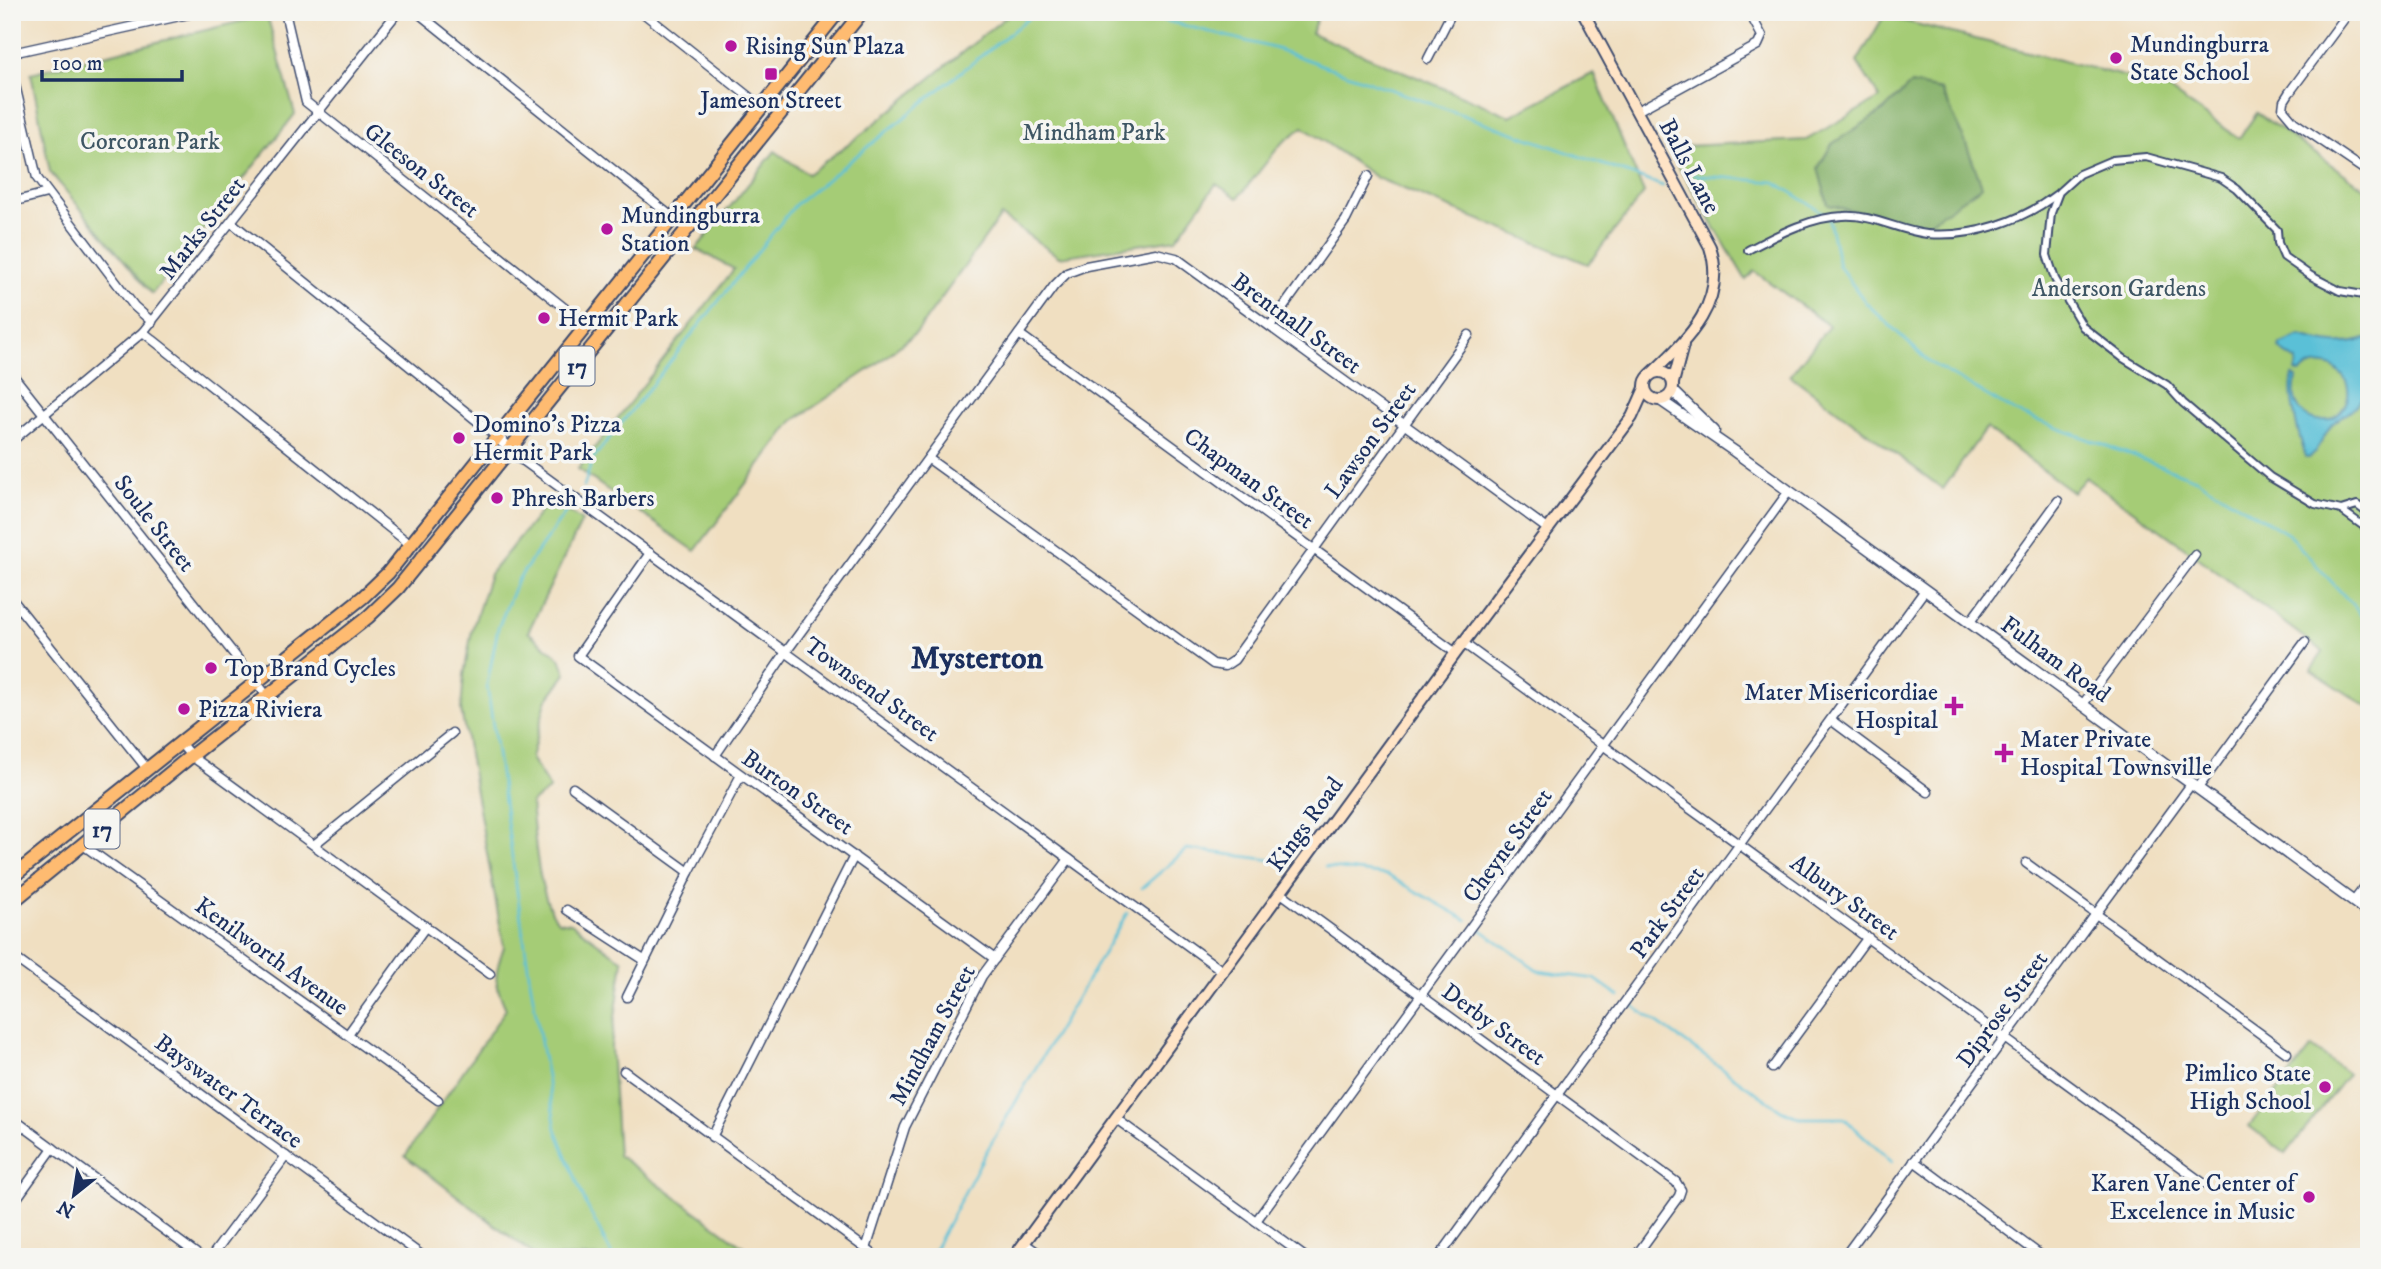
<svg xmlns="http://www.w3.org/2000/svg" width="2381" height="1269" font-family="'IM FELL DW Pica',serif">
	<style>
		.green { fill: #a5cc76; stroke: #607e6a; stroke-width: 2 }
		.forest { fill: #84b067; stroke: #507062; stroke-width: 2 }
		.water { fill: #5ac0d7; stroke: #3a789a; stroke-width: 2 }
		.lines { fill: none; stroke-linecap: round; stroke-linejoin: round }
		.stream { stroke: #5ac0d7; stroke-width: 2.5 }
		.pedestrian-casing { stroke: #3b496d; stroke-width: 10 }
		.minor-casing { stroke: #3b496d; stroke-width: 11 }
		.tertiary-casing { stroke: #3b496d; stroke-width: 13 }
		.secondary-casing { stroke: #3b496d; stroke-width: 14 }
		.primary-casing { stroke: #3b496d; stroke-width: 16 }
		.pedestrian { stroke: #fff; stroke-width: 6 }
		.minor { stroke: #fff; stroke-width: 8 }
		.tertiary { stroke: #fff; stroke-width: 10 }
		.secondary { stroke: #ffe4c6; stroke-width: 10 }
		.primary { stroke: #febb71; stroke-width: 12 }
		.poi-dot { fill: #b5179e; stroke: #f6f6f2; stroke-width: 2.5 }
		.labels { text-anchor: middle; stroke-width: 7; stroke-linejoin: round; paint-order: stroke }
		.shield { fill: #f6f6f2; stroke: #5d6b8a; stroke-width: 2 }
		.shield-label { font-size: 23px; font-weight: bold; fill: #1b2f5e }
		.poi-label { font-size: 24px; fill: #1b2f5e; stroke: #f6f6f2; text-anchor: start }
		.park-label { font-size: 24px; fill: #3e5664; stroke: #f6f6f2 }
		.street-label { font-size: 24px; fill: #1b2f5e; stroke: #f6f6f2 }
		.district-label { font-size: 32px; font-weight: bold; fill: #1b2f5e; stroke: #f6f6f2 }
	</style>
	<rect width="100%" height="100%" fill="#f6f6f2"/>
	<filter id="ink" filterUnits="userSpaceOnUse"><feTurbulence type="fractalNoise" baseFrequency=".0143" numOctaves="2"/><feDisplacementMap in="SourceGraphic" scale="14" xChannelSelector="R" yChannelSelector="G"/><feConvolveMatrix kernelMatrix="1 2 1 2 8 2 1 2 1" color-interpolation-filters="sRGB"/></filter>
	<filter id="wash" filterUnits="userSpaceOnUse"><feTurbulence type="fractalNoise" baseFrequency=".00686" numOctaves="4" result="noise"/><feDisplacementMap in="SourceGraphic" scale="28" xChannelSelector="R" yChannelSelector="G"/><feGaussianBlur stdDeviation="1.57" result="paint"/><feColorMatrix in="noise" values="0 0 0 0 0 0 0 0 0 0 0 0 0 0 0 0 0 1.4 0 .05"/><feComposite in="paint" operator="in"/></filter>
	<g filter="url(#wash)">
		<rect width="100%" height="100%" fill="#f0dfc1"/>
		<g class="green">
			<path d="M 1012,12 L 1320,12 L 1311,33 L 1510,116 L 1594,73 L 1644,193 L 1588,264 L 1377,178 L 1303,127 L 1281,144 L 1238,198 L 1216,184 L 1176,239 L 1059,257 L 1001,216 L 917,332 L 873,367 L 793,421 L 695,551 L 578,469 L 734,269 L 696,249 L 775,151 L 808,174 L 863,133 Z"/>
			<path d="M 267,15 L 295,114 L 152,294 L 50,172 L 31,73 Z"/>
			<path d="M 1884,16 L 2163,86 L 2239,138 L 2257,113 L 2369,191 L 2369,708 L 2311,670 L 2323,652 L 2188,550 L 2086,477 L 2073,492 L 1986,428 L 1943,489 L 1790,375 L 1829,326 L 1754,271 L 1746,280 L 1667,147 L 1806,140 L 1880,98 L 1857,62 Z"/>
			<path d="M 551,499 L 582,521 L 528,632 L 560,658 L 566,674 L 546,701 L 531,758 L 550,789 L 531,803 C 535,835 537,896 558,921 L 571,923 L 623,961 L 611,1046 L 618,1155 L 758,1257 L 537,1257 L 405,1156 L 506,1009 C 494,983 493,975 504,947 L 461,710 L 464,675 L 472,630 L 490,574 Z"/>
			<path d="M 2312,1047 L 2348,1074 L 2286,1154 L 2249,1126 Z"/>
		</g>
		<path class="forest" d="M 1911,84 L 1941,90 L 1961,131 L 1982,186 L 1923,227 L 1828,205 L 1818,168 L 1832,144 L 1884,110 Z"/>
		<path class="water" d="M 2300,336 C 2324,343 2344,347 2369,338 L 2369,389 L 2356,406 L 2332,424 L 2316,451 L 2309,458 L 2306,457 C 2299,436 2287,396 2293,375 L 2297,378 C 2291,396 2296,416 2317,420 C 2327,421 2334,419 2341,411 C 2364,384 2328,348 2300,373 L 2296,371 L 2297,361 L 2279,349 L 2280,345 Z"/>
		<g class="lines">
			<g class="stream">
				<path d="M 1131,12 L 1277,49 L 1663,186"/>
				<path d="M 1693,175 L 1775,182 L 1822,212"/>
				<path d="M 1829,219 L 1839,266 L 1866,303 L 1929,362 L 2017,413 L 2196,479 L 2288,534 L 2369,623"/>
				<path d="M 584,487 L 592,460 L 795,205 L 1036,12"/>
				<path d="M 567,510 L 517,581 L 498,628 L 487,685 L 530,980 L 556,1129 L 585,1202 L 613,1257"/>
				<path d="M 1325,867 L 1387,875 L 1467,920"/>
				<path d="M 1142,888 L 1187,849 L 1280,861"/>
				<path d="M 1480,929 L 1539,971 L 1595,979 L 1619,996"/>
				<path d="M 1632,1005 L 1781,1110 L 1800,1118 L 1844,1118 L 1892,1162"/>
				<path d="M 930,1257 L 985,1154 L 1127,913"/>
			</g>
		</g>
	</g>
	<g filter="url(#ink)">
		<g class="lines">
			<g class="pedestrian-casing">
				<g id="pedestrian">
					<path d="M 1748,250 C 1777,235 1810,217 1843,216 C 1872,214 1899,231 1927,234 C 1972,238 2022,221 2057,194"/>
					<path d="M 2369,296 L 2340,291 L 2311,276 L 2284,257 L 2278,243 L 2277,230 L 2237,189 L 2221,178 L 2200,172 L 2146,157 L 2112,160 L 2079,174 L 2059,192 L 2051,213 L 2047,255 L 2055,279 L 2083,327 L 2123,358 L 2167,385 L 2183,403 L 2270,477 L 2315,504 L 2341,510 L 2369,530"/>
					<path d="M 2341,510 L 2357,505 L 2369,514"/>
				</g>
			</g>
			<g class="minor-casing">
				<g id="minor">
					<path d="M 285,12 L 306,102 L 587,326"/>
					<path d="M 417,12 L 687,229"/>
					<path d="M 642,12 L 763,108"/>
					<path d="M 2349,12 L 2289,93 L 2284,101 L 2283,109 L 2294,122 L 2369,173"/>
					<path d="M 12,53 L 198,12"/>
					<path d="M 1428,59 L 1452,12"/>
					<path d="M 12,72 L 37,178 L 134,306 L 152,322"/>
					<path d="M 1637,111 L 1758,45 L 1762,36 L 1749,12"/>
					<path d="M 12,202 L 47,193"/>
					<path d="M 231,222 L 497,437"/>
					<path d="M 1270,326 L 1346,220 L 1368,176"/>
					<path d="M 143,332 L 411,545"/>
					<path d="M 1019,334 L 1456,653"/>
					<path d="M 12,374 L 268,697"/>
					<path d="M 12,441 L 143,332 L 397,13"/>
					<path d="M 521,459 L 1224,972"/>
					<path d="M 929,459 L 1213,664 L 1225,666 L 1234,660 L 1469,335"/>
					<path d="M 650,553 L 578,656 L 995,959"/>
					<path d="M 12,599 L 148,770"/>
					<path d="M 1970,622 L 2058,501"/>
					<path d="M 1463,643 L 2203,1183"/>
					<path d="M 2083,704 L 2195,555"/>
					<path d="M 1831,720 L 1928,792"/>
					<path d="M 181,744 L 191,756 L 208,768 L 490,974"/>
					<path d="M 715,756 L 786,652 L 1054,286 L 1067,273 L 1086,266 L 1156,253 L 1176,258 L 1549,530"/>
					<path d="M 573,788 L 689,872"/>
					<path d="M 2198,788 L 2305,642"/>
					<path d="M 315,844 L 452,733"/>
					<path d="M 83,845 L 438,1100"/>
					<path d="M 2026,863 L 2287,1053"/>
					<path d="M 1281,893 L 1676,1182 L 1681,1190 L 1679,1196 L 1635,1257"/>
					<path d="M 2354,901 L 2369,881"/>
					<path d="M 567,910 L 644,960"/>
					<path d="M 12,956 L 424,1257"/>
					<path d="M 627,997 L 689,872 L 741,775"/>
					<path d="M 348,1034 L 426,926"/>
					<path d="M 1772,1068 L 1868,937"/>
					<path d="M 624,1071 L 877,1257"/>
					<path d="M 12,1118 L 201,1257"/>
					<path d="M 1115,1118 L 1305,1257"/>
					<path d="M 712,1137 L 854,856"/>
					<path d="M 1914,1161 L 2043,1257"/>
					<path d="M 12,1205 L 53,1148"/>
					<path d="M 1256,1221 L 1789,491"/>
					<path d="M 1024,1243 L 1044,1257"/>
					<path d="M 866,1249 L 905,1127 L 982,976 L 1069,859"/>
					<path d="M 211,1257 L 286,1156"/>
					<path d="M 1439,1257 L 1925,590"/>
					<path d="M 1844,1257 L 2192,783"/>
				</g>
			</g>
			<g class="tertiary-casing">
				<g id="tertiary">
					<path d="M 1673,391 L 1714,431"/>
					<path d="M 1660,400 L 1734,451 L 2369,913"/>
					<path d="M 497,437 L 521,459"/>
				</g>
			</g>
			<g class="secondary-casing">
				<g id="secondary">
					<path d="M 1583,12 L 1710,247 C 1728,303 1687,340 1650,375"/>
					<circle cx="1659" cy="386" r="14"/>
					<path d="M 1673,383 L 1683,345"/>
					<path d="M 1014,1257 L 1463,643 L 1632,417 L 1645,388"/>
				</g>
			</g>
			<g class="primary-casing">
				<g id="primary">
					<path d="M 12,877 L 363,597 L 388,573 L 838,12"/>
					<path d="M 12,902 L 191,756 L 368,617 L 398,588 L 862,12"/>
				</g>
			</g>
			<use href="#pedestrian" class="pedestrian"/>
			<use href="#minor" class="minor"/>
			<use href="#tertiary" class="tertiary"/>
			<use href="#secondary" class="secondary"/>
			<use href="#primary" class="primary"/>
		</g>
	</g>
	<g class="poi-dot">
		<circle cx="731" cy="46" r="7"/>
		<circle cx="2116" cy="58" r="7"/>
		<rect x="764" y="67" width="14" height="14" rx="3.5"/>
		<circle cx="607" cy="229" r="7"/>
		<circle cx="544" cy="318" r="7"/>
		<circle cx="459" cy="438" r="7"/>
		<circle cx="497" cy="498" r="7"/>
		<circle cx="211" cy="668" r="7"/>
		<path d="M1950.5 695.5h7v7h7v7h-7v7h-7v-7h-7v-7h7z"/>
		<circle cx="184" cy="709" r="7"/>
		<path d="M2000.5 742.5h7v7h7v7h-7v7h-7v-7h-7v-7h7z"/>
		<circle cx="2325" cy="1087" r="7"/>
		<circle cx="2309" cy="1197" r="7"/>
	</g>
	<g class="labels">
		<g class="shield">
			<rect x="559.5" y="346.5" width="35" height="39" rx="5"/>
			<rect x="84.5" y="809.5" width="35" height="39" rx="5"/>
		</g>
		<g class="shield-label">
			<text x="577" y="374">17</text>
			<text x="102" y="837">17</text>
		</g>
		<g class="poi-label">
			<text x="2130" y="52">Mundingburra<tspan x="2130" dy="28">State School</tspan></text>
			<text x="745" y="54">Rising Sun Plaza</text>
			<text x="771" y="108" text-anchor="middle">Jameson Street</text>
			<text x="621" y="223">Mundingburra<tspan x="621" dy="28">Station</tspan></text>
			<text x="558" y="326">Hermit Park</text>
			<text x="473" y="432">Domino's Pizza<tspan x="473" dy="28">Hermit Park</tspan></text>
			<text x="511" y="506">Phresh Barbers</text>
			<text x="225" y="676">Top Brand Cycles</text>
			<text x="1938" y="700" text-anchor="end">Mater Misericordiae<tspan x="1938" dy="28">Hospital</tspan></text>
			<text x="198" y="717">Pizza Riviera</text>
			<text x="2020" y="747">Mater Private<tspan x="2020" dy="28">Hospital Townsville</tspan></text>
			<text x="2311" y="1081" text-anchor="end">Pimlico State<tspan x="2311" dy="28">High School</tspan></text>
			<text x="2295" y="1191" text-anchor="end">Karen Vane Center of<tspan x="2295" dy="28">Excelence in Music</tspan></text>
		</g>
		<g class="park-label">
			<text x="1094" y="140">Mindham Park</text>
			<text x="150" y="149">Corcoran Park</text>
			<text x="2119" y="296">Anderson Gardens</text>
		</g>
		<g class="street-label">
			<text transform="translate(1690 166) rotate(62)" y="8">Balls Lane</text>
			<text transform="translate(422 170) rotate(38)" y="8">Gleeson Street</text>
			<text transform="translate(202 228) rotate(-52)" y="8">Marks Street</text>
			<text transform="translate(1297 323) rotate(36)" y="8">Brentnall Street</text>
			<text transform="translate(1370 440) rotate(-54)" y="8">Lawson Street</text>
			<text transform="translate(1249 478) rotate(36)" y="8">Chapman Street</text>
			<text transform="translate(155 523) rotate(52)" y="8">Soule Street</text>
			<text transform="translate(2056 659) rotate(36)" y="8">Fulham Road</text>
			<text transform="translate(872 689) rotate(36)" y="8">Townsend Street</text>
			<text transform="translate(798 792) rotate(35)" y="8">Burton Street</text>
			<text transform="translate(1305 824) rotate(-54)" y="8">Kings Road</text>
			<text transform="translate(1507 845) rotate(-54)" y="8">Cheyne Street</text>
			<text transform="translate(1845 897) rotate(36)" y="8">Albury Street</text>
			<text transform="translate(1667 912) rotate(-54)" y="8">Park Street</text>
			<text transform="translate(272 956) rotate(36)" y="8">Kenilworth Avenue</text>
			<text transform="translate(2002 1009) rotate(-54)" y="8">Diprose Street</text>
			<text transform="translate(1494 1024) rotate(36)" y="8">Derby Street</text>
			<text transform="translate(932 1035) rotate(-62)" y="8">Mindham Street</text>
			<text transform="translate(229 1091) rotate(36)" y="8">Bayswater Terrace</text>
		</g>
		<g class="district-label">
			<text x="977" y="668">Mysterton</text>
		</g>
	</g>
	<rect width="2381" height="1269" fill="none" stroke="#f6f6f2" stroke-width="42"/>
	<g transform="translate(74 1195) rotate(210)" stroke="#f6f6f2" stroke-width="5" paint-order="stroke">
	<path d="M0-5L12 26L0 18L-12 26Z" fill="#1b2f5e"/>
	<text y="-10" font-size="19" font-weight="bold" text-anchor="middle" fill="#1b2f5e">N</text>
	</g>
	<path d="M42 70v10h140v-10" fill="none" stroke="#1b2f5e" stroke-width="3.5"/>
	<text x="52" y="70" font-size="21" fill="#1b2f5e" stroke="#f6f6f2" stroke-width="5" paint-order="stroke">100 m</text>
</svg>
